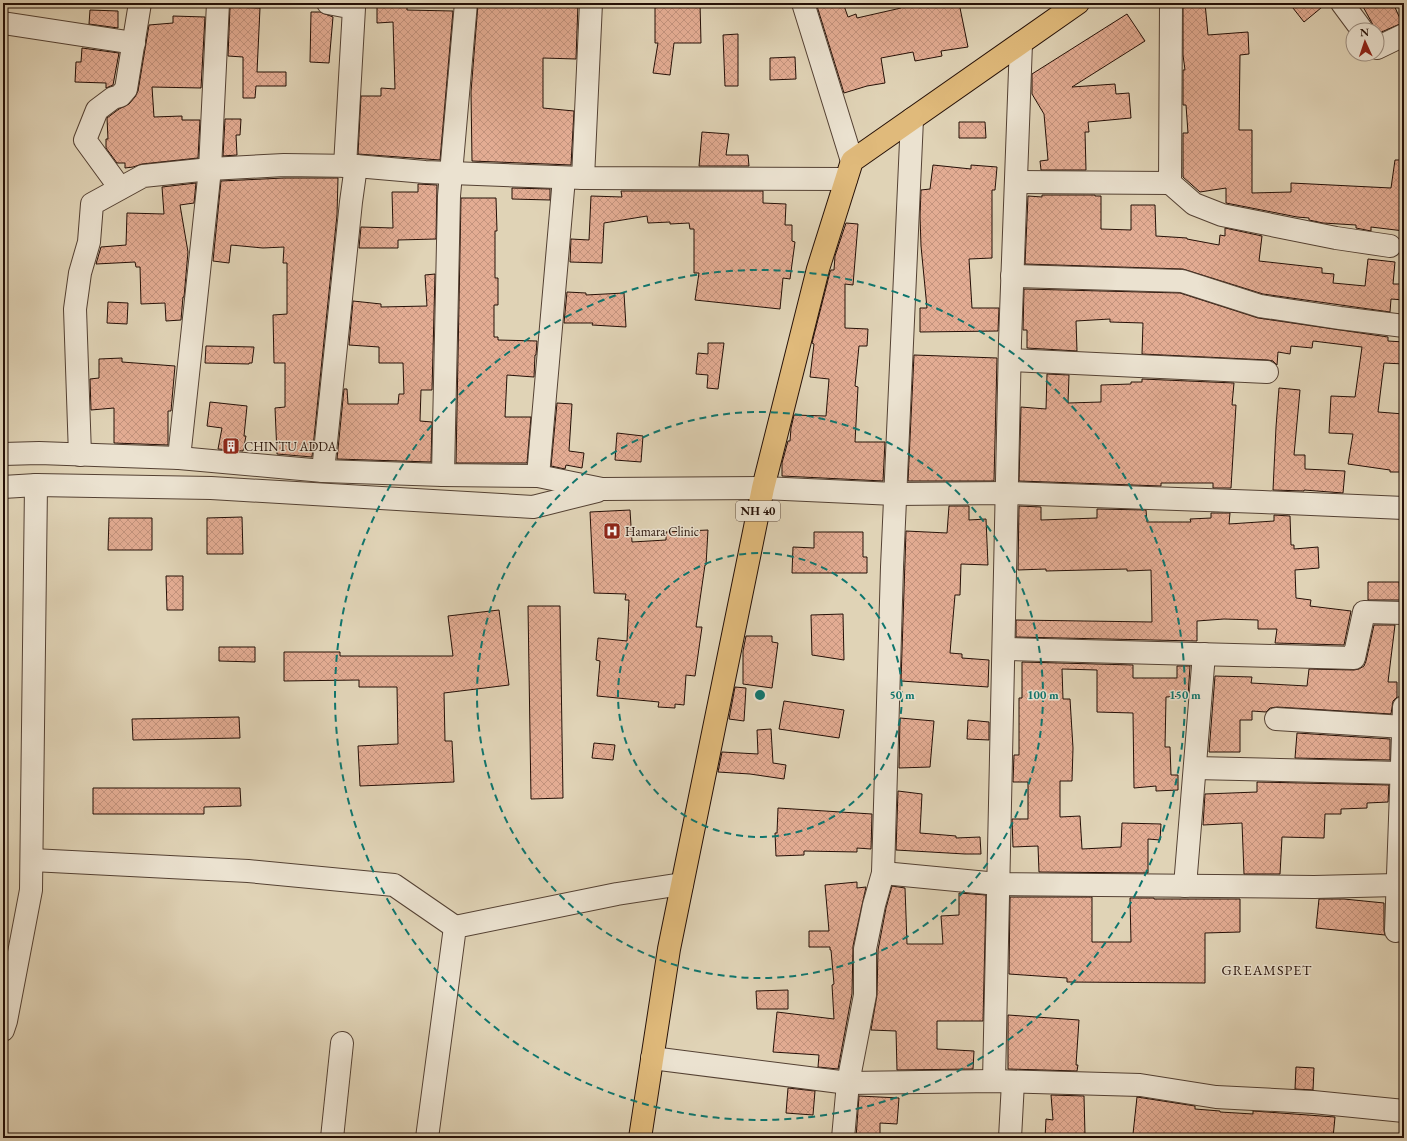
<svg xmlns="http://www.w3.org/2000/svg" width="1407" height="1141" font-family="'EB Garamond',serif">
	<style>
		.building { fill: url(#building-cross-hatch); stroke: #251007 }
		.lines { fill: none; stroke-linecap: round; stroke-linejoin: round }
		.minor-casing { stroke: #544133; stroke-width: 24 }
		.highway-casing { stroke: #251007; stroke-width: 24 }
		.minor { stroke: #ebe2d0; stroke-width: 22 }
		.highway { stroke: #e0ba7b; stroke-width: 22 }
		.ring { fill: none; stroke: #0f766e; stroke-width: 2; stroke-dasharray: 7 5 }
		.labels { text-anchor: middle; stroke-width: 3; stroke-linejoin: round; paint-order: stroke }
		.shield { fill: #ebe2d0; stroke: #604f43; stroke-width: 1 }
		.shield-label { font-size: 12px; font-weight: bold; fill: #251007 }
		.poi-label { font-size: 13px; fill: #251007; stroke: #ebe2d0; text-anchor: start }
		.neighbourhood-label { font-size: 14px; letter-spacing: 1px; fill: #251007; stroke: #ebe2d0 }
		.centre { fill: #0f766e; stroke: #ebe2d0; stroke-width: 2 }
		.ring-label { font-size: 12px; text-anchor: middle; font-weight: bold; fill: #0f766e; stroke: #ebe2d0; stroke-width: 3; stroke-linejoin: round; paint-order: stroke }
	</style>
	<defs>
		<pattern id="building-cross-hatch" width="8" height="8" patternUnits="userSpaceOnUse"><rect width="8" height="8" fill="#e3ac93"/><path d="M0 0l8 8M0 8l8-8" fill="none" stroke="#c3937d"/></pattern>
	</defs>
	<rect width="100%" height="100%" fill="#e0d3b6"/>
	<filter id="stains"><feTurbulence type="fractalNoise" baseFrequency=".005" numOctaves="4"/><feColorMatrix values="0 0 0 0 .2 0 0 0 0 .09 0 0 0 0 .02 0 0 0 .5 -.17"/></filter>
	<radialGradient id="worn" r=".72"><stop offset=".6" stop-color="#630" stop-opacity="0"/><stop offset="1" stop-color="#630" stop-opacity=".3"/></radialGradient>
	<g class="building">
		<path d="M 578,3 L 576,59 L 543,58 L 543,108 L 574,111 L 571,165 L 472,161 L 471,92 L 478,4 Z"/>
		<path d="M 655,3 L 700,3 L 701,43 L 674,43 L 670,75 L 653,73 L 658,43 L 655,43 Z"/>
		<path d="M 816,3 L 843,3 L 848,17 L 856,14 L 857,18 L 901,8 L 900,3 L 959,3 L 968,47 L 941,51 L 942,56 L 915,61 L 913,52 L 881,58 L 885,83 L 867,86 L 844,93 Z"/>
		<path d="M 1183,3 L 1205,3 L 1208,35 L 1248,32 L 1249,54 L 1240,55 L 1239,130 L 1252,130 L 1252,193 L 1291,192 L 1291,183 L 1391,188 L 1395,160 L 1404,160 L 1404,231 L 1371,227 L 1371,231 L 1356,228 L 1356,225 L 1323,223 L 1309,220 L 1309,218 L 1297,217 L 1226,203 L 1226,188 L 1200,192 L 1183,177 L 1183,133 L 1188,133 L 1186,105 L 1183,105 L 1183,70 L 1185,70 L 1183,55 Z"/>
		<path d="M 1289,3 L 1327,3 L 1304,22 Z"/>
		<path d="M 1361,3 L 1393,3 L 1402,23 L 1377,34 L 1377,30 L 1375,30 L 1372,23 Z"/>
		<path d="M 407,6 L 407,10 L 453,11 L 440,160 L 358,154 L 361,96 L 381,96 L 381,88 L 395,89 L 393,22 L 377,23 L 377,7 Z"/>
		<path d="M 230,7 L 260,8 L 257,72 L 286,72 L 286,86 L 256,86 L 255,98 L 243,98 L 243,57 L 228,56 Z"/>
		<path d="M 90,10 L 118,11 L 118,28 L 89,24 Z"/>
		<path d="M 311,12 L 320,12 L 333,17 L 329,63 L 310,62 Z"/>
		<path d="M 1127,14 L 1145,41 L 1072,87 L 1115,84 L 1116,94 L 1129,93 L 1131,118 L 1088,122 L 1089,132 L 1085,132 L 1086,170 L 1041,170 L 1040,161 L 1048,160 L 1044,114 L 1032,94 L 1032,74 Z"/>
		<path d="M 173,16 L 205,17 L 201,88 L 152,87 L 154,117 L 182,116 L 182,120 L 200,120 L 198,158 L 142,164 L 133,167 L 125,168 L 125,163 L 117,163 L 106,148 L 106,139 L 108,139 L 107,118 L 119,109 L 129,104 L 135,97 L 138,91 L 149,25 L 173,23 Z"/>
		<path d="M 738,34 L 738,86 L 725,86 L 723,35 Z"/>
		<path d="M 82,48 L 119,53 L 113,85 L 106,88 L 106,83 L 75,82 L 76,62 L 81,62 Z"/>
		<path d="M 795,57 L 796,79 L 770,80 L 770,58 Z"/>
		<path d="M 225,119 L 241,119 L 240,135 L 236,135 L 237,155 L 223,156 Z"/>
		<path d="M 959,122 L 985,122 L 986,138 L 959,138 Z"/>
		<path d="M 702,132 L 729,134 L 726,155 L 748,155 L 749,166 L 699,166 Z"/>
		<path d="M 933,165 L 971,169 L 971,165 L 997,167 L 995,190 L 992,190 L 992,258 L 969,259 L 972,308 L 999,308 L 998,331 L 920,332 L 920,308 L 927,308 L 921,246 L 920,216 L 921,190 L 930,189 Z"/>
		<path d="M 284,178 L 338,178 L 337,215 L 312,457 L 277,454 L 275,408 L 285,407 L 285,363 L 274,363 L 273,315 L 287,314 L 287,263 L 283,263 L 284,247 L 263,248 L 231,245 L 229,263 L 213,261 L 221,181 Z"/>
		<path d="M 196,183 L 194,203 L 180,205 L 188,252 L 184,297 L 183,297 L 181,320 L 166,321 L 165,303 L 141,304 L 140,267 L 136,267 L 135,262 L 96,264 L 101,247 L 126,245 L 127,213 L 164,214 L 162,187 Z"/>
		<path d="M 418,184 L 437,185 L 436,239 L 398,240 L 398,248 L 359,248 L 361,227 L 393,228 L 392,192 L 418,192 Z"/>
		<path d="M 512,188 L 550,189 L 550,200 L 512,199 Z"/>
		<path d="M 621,191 L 763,191 L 763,203 L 786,204 L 785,225 L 792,225 L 792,241 L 795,242 L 790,279 L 783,278 L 780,309 L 695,300 L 699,273 L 694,273 L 694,229 L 690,229 L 689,223 L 670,224 L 670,222 L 648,223 L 647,216 L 604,223 L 602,263 L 570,262 L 571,239 L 589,240 L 591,196 L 622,197 Z"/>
		<path d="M 1042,195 L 1095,195 L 1095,196 L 1101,196 L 1101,229 L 1131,230 L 1131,205 L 1155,205 L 1156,236 L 1187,238 L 1187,239 L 1219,245 L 1220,235 L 1225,236 L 1225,228 L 1262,236 L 1259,261 L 1322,268 L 1322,273 L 1334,274 L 1333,283 L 1365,286 L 1368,259 L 1395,262 L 1393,284 L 1404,284 L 1404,300 L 1391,299 L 1390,312 L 1263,294 L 1183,269 L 1025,264 L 1028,196 L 1042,197 Z"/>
		<path d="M 461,198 L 496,198 L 497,231 L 495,231 L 495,278 L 498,278 L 498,305 L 494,305 L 494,337 L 498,337 L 498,340 L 537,341 L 536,355 L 535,355 L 534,377 L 507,375 L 505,417 L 531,417 L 527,463 L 456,463 Z"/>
		<path d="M 846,223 L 858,224 L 853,285 L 845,284 L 845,328 L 868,329 L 867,346 L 859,346 L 855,386 L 858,387 L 855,442 L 885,442 L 883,481 L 782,476 L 782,463 L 788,441 L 790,441 L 791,428 L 794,415 L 826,416 L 829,379 L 810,377 L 814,344 L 812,343 L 830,272 L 831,270 L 834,270 L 835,256 Z"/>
		<path d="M 435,274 L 432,390 L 421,390 L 420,421 L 432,422 L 431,462 L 337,459 L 344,389 L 347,389 L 348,404 L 398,404 L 399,394 L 404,394 L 403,363 L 379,363 L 379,347 L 349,345 L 353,301 L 381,304 L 381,307 L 427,306 L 425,275 Z"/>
		<path d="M 1024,289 L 1180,293 L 1258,318 L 1388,337 L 1388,341 L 1404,342 L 1404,364 L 1384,363 L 1378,412 L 1404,414 L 1404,472 L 1390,472 L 1390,470 L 1348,464 L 1353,434 L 1329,433 L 1331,396 L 1355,397 L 1362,347 L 1313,341 L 1312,348 L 1291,346 L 1290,354 L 1278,352 L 1277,365 L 1273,361 L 1268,360 L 1142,354 L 1143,323 L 1110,322 L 1110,319 L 1076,321 L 1077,351 L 1027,348 L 1027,330 L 1023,330 Z"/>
		<path d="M 567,292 L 586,293 L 586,295 L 624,293 L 626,327 L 592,325 L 593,323 L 564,323 Z"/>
		<path d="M 108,302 L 128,303 L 127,324 L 107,323 Z"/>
		<path d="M 708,343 L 724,343 L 718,389 L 707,388 L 708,375 L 696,374 L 698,353 L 708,354 Z"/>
		<path d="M 206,346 L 254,347 L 252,363 L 249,363 L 249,364 L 205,363 Z"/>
		<path d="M 914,355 L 997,358 L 994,481 L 908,481 Z"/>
		<path d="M 122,358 L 122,362 L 175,366 L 171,411 L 168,411 L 168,445 L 114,443 L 114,408 L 91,410 L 90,379 L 99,378 L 99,359 Z"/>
		<path d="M 1047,374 L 1069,375 L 1068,403 L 1101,402 L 1101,385 L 1131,384 L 1131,382 L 1142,382 L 1142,379 L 1234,383 L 1232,405 L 1236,405 L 1231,488 L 1213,488 L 1213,483 L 1161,483 L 1161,486 L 1019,481 L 1021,407 L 1046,409 Z"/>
		<path d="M 1279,388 L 1300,390 L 1294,455 L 1305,455 L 1305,469 L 1345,471 L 1343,493 L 1304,490 L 1304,491 L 1273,490 L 1276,427 Z"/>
		<path d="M 210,402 L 247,406 L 244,436 L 246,436 L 243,451 L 218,449 L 222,428 L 207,426 Z"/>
		<path d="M 557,403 L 572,404 L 569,451 L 584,453 L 582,468 L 566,465 L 565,469 L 551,466 Z"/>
		<path d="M 617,433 L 643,436 L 641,462 L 615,460 Z"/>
		<path d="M 949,506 L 969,506 L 969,520 L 986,519 L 988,565 L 961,564 L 960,595 L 955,595 L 950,653 L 962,654 L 962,658 L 989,660 L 988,687 L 901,681 L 906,531 L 947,533 Z"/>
		<path d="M 1019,506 L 1041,507 L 1041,520 L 1097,518 L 1097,509 L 1146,510 L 1147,522 L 1191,522 L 1190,519 L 1211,518 L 1211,513 L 1230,513 L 1229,524 L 1274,521 L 1274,515 L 1290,516 L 1291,545 L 1294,545 L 1294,549 L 1318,547 L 1319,568 L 1295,570 L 1296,598 L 1311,600 L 1310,606 L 1351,611 L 1344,645 L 1275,643 L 1277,629 L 1258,629 L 1258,620 L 1224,619 L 1197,621 L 1197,641 L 1016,637 L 1016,620 L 1152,622 L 1151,570 L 1127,571 L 1127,569 L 1046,571 L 1046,569 L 1018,570 Z"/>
		<path d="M 630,510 L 632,542 L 666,540 L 666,532 L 708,530 L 706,565 L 705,565 L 696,627 L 702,627 L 695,676 L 686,675 L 684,705 L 675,704 L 675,708 L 658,707 L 659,702 L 597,696 L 600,661 L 596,660 L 598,638 L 627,641 L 629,600 L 625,600 L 626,594 L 594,593 L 590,512 Z"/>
		<path d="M 242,517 L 243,554 L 207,554 L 207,518 Z"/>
		<path d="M 109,518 L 152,518 L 152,550 L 108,550 Z"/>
		<path d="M 814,532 L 863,532 L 863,557 L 867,557 L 867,573 L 792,573 L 793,547 L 814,548 Z"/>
		<path d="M 166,576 L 183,576 L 183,610 L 167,610 Z"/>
		<path d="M 1368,582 L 1399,582 L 1400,600 L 1368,600 Z"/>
		<path d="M 528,606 L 560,606 L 563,798 L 531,799 Z"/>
		<path d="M 499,610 L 509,685 L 444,693 L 445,741 L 452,741 L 454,782 L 360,786 L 358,746 L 398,744 L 397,687 L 359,687 L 359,680 L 284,681 L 284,652 L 340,652 L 340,656 L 453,656 L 448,616 Z"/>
		<path d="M 843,614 L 844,660 L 812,655 L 811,615 Z"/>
		<path d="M 1374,625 L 1395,625 L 1388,682 L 1397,682 L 1397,697 L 1393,701 L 1391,714 L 1277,707 L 1270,708 L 1266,712 L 1252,711 L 1252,720 L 1240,720 L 1240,752 L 1209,752 L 1215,676 L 1252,677 L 1251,683 L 1307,686 L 1309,669 L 1354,670 L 1359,669 L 1364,666 L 1366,661 Z"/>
		<path d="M 746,636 L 772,636 L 772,642 L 778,643 L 772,688 L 743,684 L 743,651 Z"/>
		<path d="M 219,647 L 255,647 L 255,662 L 219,661 Z"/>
		<path d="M 1022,662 L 1133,665 L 1133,678 L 1177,678 L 1177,666 L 1190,666 L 1188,696 L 1166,697 L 1165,747 L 1170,747 L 1171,775 L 1178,775 L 1178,790 L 1156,791 L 1156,786 L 1134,788 L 1133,713 L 1097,712 L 1097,670 L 1062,669 L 1063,699 L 1070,699 L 1073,748 L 1072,781 L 1060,781 L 1060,817 L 1080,816 L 1082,849 L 1121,847 L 1122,823 L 1161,824 L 1160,840 L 1148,839 L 1148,873 L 1039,872 L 1038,846 L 1013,847 L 1012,819 L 1028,819 L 1028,782 L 1013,782 L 1014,755 L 1019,755 L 1019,698 L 1022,698 Z"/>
		<path d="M 735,687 L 746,688 L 744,721 L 729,719 Z"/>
		<path d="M 784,701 L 844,710 L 839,738 L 779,729 Z"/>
		<path d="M 239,717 L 240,738 L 133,740 L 132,719 Z"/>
		<path d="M 900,718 L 934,721 L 930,767 L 899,768 Z"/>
		<path d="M 968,720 L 989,722 L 989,740 L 967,739 Z"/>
		<path d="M 771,729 L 773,763 L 786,765 L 784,779 L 750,774 L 718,772 L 722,752 L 758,754 L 757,730 Z"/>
		<path d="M 1297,733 L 1390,739 L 1390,760 L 1295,758 Z"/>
		<path d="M 594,743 L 615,745 L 613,760 L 592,758 Z"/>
		<path d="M 1257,782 L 1389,785 L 1388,802 L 1367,803 L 1367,808 L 1341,809 L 1341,814 L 1325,814 L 1324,838 L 1282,837 L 1280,874 L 1244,874 L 1242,823 L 1203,825 L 1205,794 L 1257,792 Z"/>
		<path d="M 93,788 L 240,788 L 241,806 L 204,807 L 204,814 L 93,814 Z"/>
		<path d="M 898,791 L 922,794 L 920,833 L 956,836 L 956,838 L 980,837 L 981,854 L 965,854 L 896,850 Z"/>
		<path d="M 778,808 L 872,814 L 871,849 L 857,848 L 857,852 L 804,851 L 804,855 L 776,856 L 775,833 L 777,833 Z"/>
		<path d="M 857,882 L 857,888 L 866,887 L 853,946 L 852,994 L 838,1069 L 818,1067 L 819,1055 L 773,1052 L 777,1012 L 834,1019 L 832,985 L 834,984 L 831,950 L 830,950 L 830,947 L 809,947 L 809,931 L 829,931 L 825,885 Z"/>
		<path d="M 892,886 L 905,888 L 907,944 L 943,944 L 941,916 L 959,915 L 959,893 L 986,895 L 983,1021 L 937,1021 L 937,1049 L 974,1051 L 973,1069 L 897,1070 L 896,1031 L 871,1030 L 877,995 L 878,950 L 886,908 Z"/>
		<path d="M 1010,897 L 1092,897 L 1092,942 L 1131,942 L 1130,898 L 1154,898 L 1154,899 L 1240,899 L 1240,932 L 1205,933 L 1205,983 L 1067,982 L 1067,978 L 1009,974 Z"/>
		<path d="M 1319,899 L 1344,899 L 1384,903 L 1384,931 L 1385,935 L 1316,928 Z"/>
		<path d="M 788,990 L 788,1009 L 757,1009 L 756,991 Z"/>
		<path d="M 1008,1015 L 1079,1020 L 1076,1065 L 1078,1065 L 1077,1071 L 1008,1069 Z"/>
		<path d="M 1296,1067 L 1314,1068 L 1313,1090 L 1295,1089 Z"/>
		<path d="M 788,1088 L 815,1091 L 813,1115 L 786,1113 Z"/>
		<path d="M 1051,1095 L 1084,1096 L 1085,1135 L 1060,1135 L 1060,1138 L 1045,1138 L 1046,1119 L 1053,1120 Z"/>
		<path d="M 859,1096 L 899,1098 L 897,1124 L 880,1123 L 880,1138 L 856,1138 Z"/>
		<path d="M 1137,1097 L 1195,1106 L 1195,1109 L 1220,1111 L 1220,1112 L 1253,1114 L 1253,1111 L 1335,1117 L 1333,1138 L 1191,1138 L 1161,1134 L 1160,1137 L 1133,1134 Z"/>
	</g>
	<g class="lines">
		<g class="minor-casing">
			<g id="minor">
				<path d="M 328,3 L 354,8 L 345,166"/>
				<path d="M 803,3 L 852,161"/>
				<path d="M 1342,3 L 1362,30"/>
				<path d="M 3,23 L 134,43"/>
				<path d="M 1377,48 L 1404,35"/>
				<path d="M 583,178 L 591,3"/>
				<path d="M 1016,182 L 1170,183 L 1171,3"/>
				<path d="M 1170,183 L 1194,204 L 1222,215 L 1336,238 L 1390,246"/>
				<path d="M 120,188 L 85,140 L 97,110 L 113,98 L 120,96 L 126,89 L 140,3"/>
				<path d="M 1012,276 L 1182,281 L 1260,306 L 1340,318 L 1404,326"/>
				<path d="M 1010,360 L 1267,372"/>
				<path d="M 3,454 L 39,453 L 179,458 L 323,471 L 443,475 L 538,476 L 602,489 L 763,488 L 895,494 L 1007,493 L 1262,502 L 1404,508"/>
				<path d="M 80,455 L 75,309 L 80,273 L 89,242 L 92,204 L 143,176 L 210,169 L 284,165 L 356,166 L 425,172 L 583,178 L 846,179"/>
				<path d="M 179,458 L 210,169 L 218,3"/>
				<path d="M 323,471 L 351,202 L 356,166"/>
				<path d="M 443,475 L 449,196 L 466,3"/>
				<path d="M 538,476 L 564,178"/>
				<path d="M 3,487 L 36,485 L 211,488 L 533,507 L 597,491"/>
				<path d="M 1004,649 L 1354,658 L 1364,612 L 1404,613"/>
				<path d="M 1276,719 L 1404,727"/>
				<path d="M 1195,768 L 1401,773"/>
				<path d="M 32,860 L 248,871 L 394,885 L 455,927"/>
				<path d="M 883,873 L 998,884 L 1314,887 L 1397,885"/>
				<path d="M 1185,886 L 1204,654"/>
				<path d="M 1396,931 L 1404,707"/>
				<path d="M 3,1030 L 6,1021 L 31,890 L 36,485"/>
				<path d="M 652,1058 L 848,1083 L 994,1081 L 1140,1085 L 1216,1097 L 1313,1102 L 1404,1111"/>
				<path d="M 994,1081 L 1010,341 L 1021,43"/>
				<path d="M 332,1138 L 342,1043"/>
				<path d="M 427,1138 L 455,927 L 617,894 L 682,884"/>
				<path d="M 843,1138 L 848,1083 L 865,995 L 865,949 L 874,905 L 883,873 L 892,567 L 912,119"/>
				<path d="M 1010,1138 L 1013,1082"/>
			</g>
		</g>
		<g class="highway-casing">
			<path id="highway" d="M 640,1138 L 669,949 L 763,488 L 818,269 L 852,161 L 1078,3"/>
		</g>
		<use href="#minor" class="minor"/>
		<use href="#highway" class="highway"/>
	</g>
	<g class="ring">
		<circle cx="760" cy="695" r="142"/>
		<circle cx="760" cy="695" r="283"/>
		<circle cx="760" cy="695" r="425"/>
	</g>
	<defs>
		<g id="building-square" transform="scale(0.9)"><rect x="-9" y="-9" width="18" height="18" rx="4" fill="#8f2418" stroke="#ebe2d0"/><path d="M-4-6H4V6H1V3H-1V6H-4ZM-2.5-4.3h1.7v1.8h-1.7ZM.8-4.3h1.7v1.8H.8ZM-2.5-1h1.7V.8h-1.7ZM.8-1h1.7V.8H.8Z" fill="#fff"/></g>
		<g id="hospital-square" transform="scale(0.9)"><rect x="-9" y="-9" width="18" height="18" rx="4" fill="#8f2418" stroke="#ebe2d0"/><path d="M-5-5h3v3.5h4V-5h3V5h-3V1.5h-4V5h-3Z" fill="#fff"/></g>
	</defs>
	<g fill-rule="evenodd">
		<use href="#building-square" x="231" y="446"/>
		<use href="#hospital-square" x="612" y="531"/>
	</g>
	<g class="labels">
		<rect class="shield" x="736" y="501" width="44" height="20" rx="3"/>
		<g class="shield-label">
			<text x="758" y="515">NH 40</text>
		</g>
		<g class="poi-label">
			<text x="244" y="451">CHINTU ADDA</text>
			<text x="625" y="536">Hamara Clinic</text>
		</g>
		<g class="neighbourhood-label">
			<text x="1267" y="975">GREAMSPET</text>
		</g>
	</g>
	<circle cx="760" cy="695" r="6" class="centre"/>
	<g class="ring-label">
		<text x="902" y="699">50 m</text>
		<text x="1043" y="699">100 m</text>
		<text x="1185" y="699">150 m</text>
	</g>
	<rect width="1407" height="1141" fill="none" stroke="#e0d3b6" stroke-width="16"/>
	<rect x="4" y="4" width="1399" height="1133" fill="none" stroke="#251007" stroke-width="2"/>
	<rect x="8" y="8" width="1391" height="1125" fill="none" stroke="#251007"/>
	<g transform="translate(1365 42) rotate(357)"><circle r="19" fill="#ebe2d0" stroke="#9c8e80"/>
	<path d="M0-3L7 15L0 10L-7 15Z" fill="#8f2418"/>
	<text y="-6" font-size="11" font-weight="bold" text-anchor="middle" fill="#251007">N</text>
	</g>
	<rect width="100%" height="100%" filter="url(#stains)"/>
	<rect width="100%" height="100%" fill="url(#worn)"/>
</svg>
